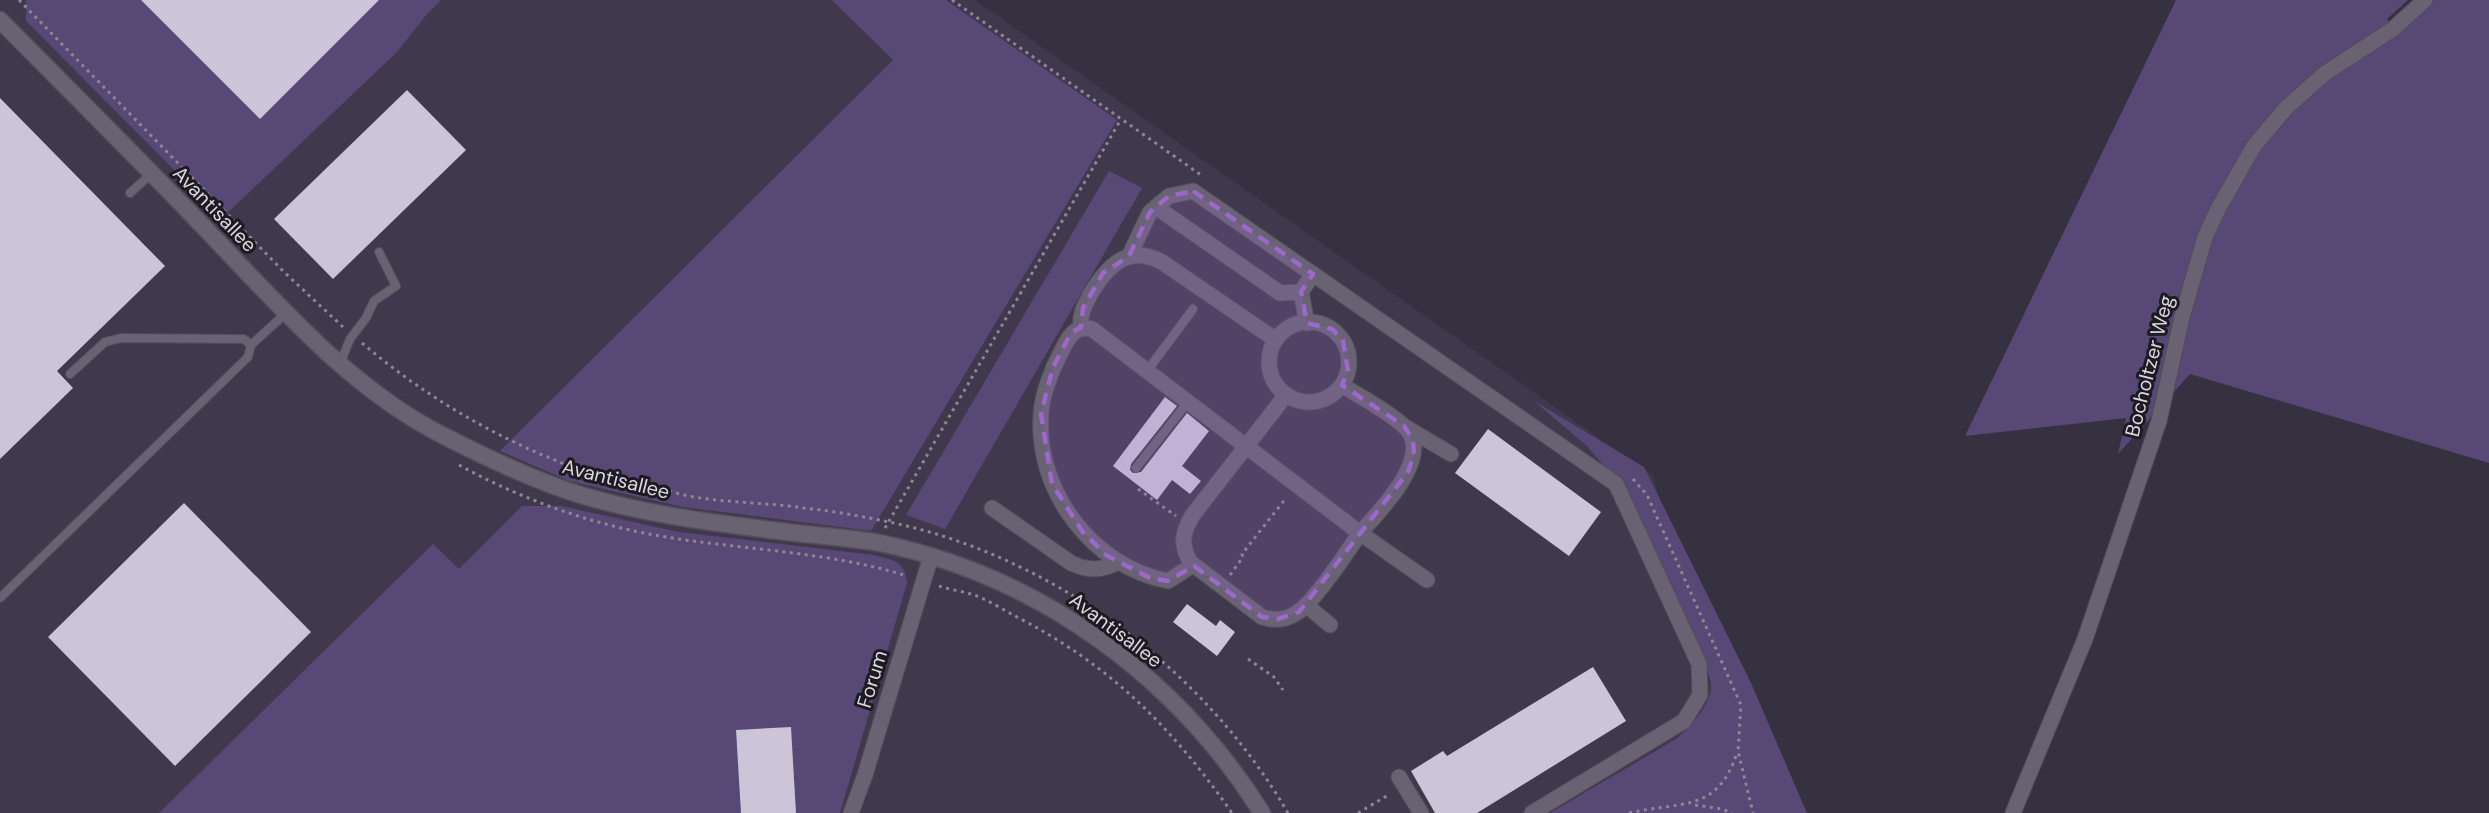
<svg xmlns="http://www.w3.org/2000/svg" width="2489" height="813" font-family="'DM Sans',sans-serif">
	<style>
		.built { fill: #40394d }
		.green { fill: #584875 }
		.building { fill: #cbc5d7 }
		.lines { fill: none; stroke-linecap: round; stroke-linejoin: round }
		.service-casing { stroke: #534e5a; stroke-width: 10 }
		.minor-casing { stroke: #534e5a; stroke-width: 17 }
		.tertiary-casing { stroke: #534e5a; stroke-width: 19 }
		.path { stroke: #8b8793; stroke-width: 3; stroke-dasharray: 3 4.5; stroke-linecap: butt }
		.service { stroke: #686272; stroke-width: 8 }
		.minor { stroke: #686272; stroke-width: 15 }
		.tertiary { stroke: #686272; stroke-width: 16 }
		.marked { fill: #9c68cb; fill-opacity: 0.2; stroke: #9c68cb; stroke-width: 4.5; stroke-dasharray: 12 8; stroke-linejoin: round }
		.labels { text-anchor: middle; stroke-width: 6; stroke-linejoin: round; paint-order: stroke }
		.street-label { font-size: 20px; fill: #dad7e0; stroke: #1d1b21 }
	</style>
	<rect width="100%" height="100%" fill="#363140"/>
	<path class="built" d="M 0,0 L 975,0 L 1653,476 L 1746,813 L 0,813 Z"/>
	<g class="green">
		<path d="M 26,0 L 441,0 L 427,14 L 397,52 L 222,218 L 26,21 Z"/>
		<path d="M 832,0 L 946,0 L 1117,120 L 871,531 L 683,507 L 569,481 L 500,451 L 893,60 Z"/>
		<path d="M 2176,0 L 2408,0 L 2387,19 L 2398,32 L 2435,0 L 2489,0 L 2489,463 L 2190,374 L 2118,454 L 2126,418 L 1965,436 Z"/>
		<path d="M 1109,171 L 1142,188 L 945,529 L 906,515 Z"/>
		<path d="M 1534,401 L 1644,467 L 1751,683 L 1807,813 L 1550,813 L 1676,739 C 1690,726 1708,709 1711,689 C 1712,681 1706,669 1705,661 L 1630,497 L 1587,446 Z"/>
		<path d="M 522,506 L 561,506 L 679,532 L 874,555 C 894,561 904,559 907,583 L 840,813 L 159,813 L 433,544 L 459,569 Z"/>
	</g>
	<g class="building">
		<path d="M 141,0 L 379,0 L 260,119 Z"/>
		<path d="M 407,90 L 466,150 L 333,279 L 274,219 Z"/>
		<path d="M 0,98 L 165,266 L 57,371 L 73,388 L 0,459 Z"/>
		<path d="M 1165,397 L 1177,406 L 1131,464 L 1130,470 L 1133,473 L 1141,472 L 1187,413 L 1209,431 L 1182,466 L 1201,481 L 1190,494 L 1172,480 L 1157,500 L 1113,466 Z"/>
		<path d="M 1488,429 L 1601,512 L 1569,556 L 1455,473 Z"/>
		<path d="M 184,503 L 311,632 L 175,766 L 48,637 Z"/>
		<path d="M 1187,604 L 1216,626 L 1220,620 L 1235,632 L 1217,656 L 1173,622 Z"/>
		<path d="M 1593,667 L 1626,721 L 1477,813 L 1435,813 L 1411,771 L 1443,751 L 1447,756 Z"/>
		<path d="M 791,727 L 796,813 L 741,813 L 736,730 Z"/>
	</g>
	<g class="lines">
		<g class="service-casing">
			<g id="service">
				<path d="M 130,193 L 151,174"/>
				<path d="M 340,364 L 350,339 L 366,318 L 374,301 L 396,286 L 379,252"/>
				<path d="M 1147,371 L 1193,309"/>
				<path d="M 70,374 L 105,342 L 121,338 L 244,339 L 251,345"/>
				<path d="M 1136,468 L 1188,402"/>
				<path d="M 0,598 L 248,357 L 251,345 L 286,313"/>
			</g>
		</g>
		<g class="minor-casing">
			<g id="minor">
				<path d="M 1156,207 L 1280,293 L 1301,292"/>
				<path d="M 1129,256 L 1150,212 L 1169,196 L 1193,191 L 1616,484 L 1699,664 L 1700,695 L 1684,721 L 1532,813"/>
				<circle cx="1309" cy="362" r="40"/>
				<path d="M 1307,323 L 1301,292 L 1313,274"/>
				<path d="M 1081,328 C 1079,314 1085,305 1091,293 C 1108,265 1128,244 1162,262 L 1276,340"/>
				<path d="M 1342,385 C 1362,398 1387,410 1405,427 C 1435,455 1380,511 1360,533 L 1427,580"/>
				<path d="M 1407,428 L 1451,454"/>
				<path d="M 992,508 L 1071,563 C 1088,571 1101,571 1118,562"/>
				<path d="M 1193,565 L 1168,581 C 1093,567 1035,491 1041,414 C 1042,395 1051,371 1060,354 C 1067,340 1073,324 1092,329 C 1181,397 1271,465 1360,533 C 1348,551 1315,601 1298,612 C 1287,620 1274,621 1262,617 L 1191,563 C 1180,545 1182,534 1192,516 L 1286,395"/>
				<path d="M 1306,605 L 1330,625"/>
				<path d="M 1399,777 L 1421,813"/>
				<path d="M 851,813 L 865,775 L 931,556"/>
				<path d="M 2013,813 L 2085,639 L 2159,421 L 2182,317 L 2205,237 L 2218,209 L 2254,146 L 2286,108 L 2324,74 L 2393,29 L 2425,0"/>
			</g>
		</g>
		<g class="tertiary-casing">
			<path id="tertiary" d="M 0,20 C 65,86 132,152 196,219 C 272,297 347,388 446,437 C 489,459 535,481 581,495 C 650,516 724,524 795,533 C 823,536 852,538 880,543 C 1039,576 1176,676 1262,813"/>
		</g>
		<g class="path">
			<path d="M 19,0 L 284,272 L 343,327"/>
			<path d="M 952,0 L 1201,175"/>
			<path d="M 362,343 C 416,389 476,426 540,454 C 554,459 567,466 580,470 C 602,477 626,481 649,486 C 666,490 684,496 701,498 C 735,503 770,503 804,508 C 832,511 861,516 889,522 C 1053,556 1204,669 1288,813"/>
			<path d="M 459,465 C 521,499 590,524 660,536 C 742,550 827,551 907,576"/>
			<path d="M 1633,479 L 1647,495 L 1741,705 L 1738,751 L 1753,813"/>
			<path d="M 1138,489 L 1176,516"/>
			<path d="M 885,528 L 1121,119"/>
			<path d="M 1230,575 L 1243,557 L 1242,554 L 1286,498"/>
			<path d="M 939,586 C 950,590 963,591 974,595 C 988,600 1002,609 1015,616 C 1109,664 1172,727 1232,813"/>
			<path d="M 1248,659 L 1274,677 L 1283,690"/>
			<path d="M 1695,805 L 1722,809 L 1732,813"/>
			<path d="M 1358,813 L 1390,794"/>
			<path d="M 1629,813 C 1682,801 1717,813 1737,753"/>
		</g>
		<use href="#service" class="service"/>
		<use href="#minor" class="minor"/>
		<use href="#tertiary" class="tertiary"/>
	</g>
	<path class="marked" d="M 1193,191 L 1313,274 L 1301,292 L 1307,323 L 1332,329 L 1343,340 L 1348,371 L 1342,385 L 1404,426 L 1413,440 L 1414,455 L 1408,472 L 1299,612 L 1278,619 L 1262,617 L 1194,566 L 1168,581 L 1150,578 L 1106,555 L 1082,531 L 1052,484 L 1041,414 L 1053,367 L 1071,333 L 1081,327 L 1083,308 L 1103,273 L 1129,256 L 1150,212 L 1169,196 Z"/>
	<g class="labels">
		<g class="street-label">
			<text transform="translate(215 209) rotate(46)" y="7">Avantisallee</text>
			<text transform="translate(2149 366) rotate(-76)" y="7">Bocholtzer Weg</text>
			<text transform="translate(616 479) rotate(14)" y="7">Avantisallee</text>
			<text transform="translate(1116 630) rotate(37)" y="7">Avantisallee</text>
			<text transform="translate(872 679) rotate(-73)" y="7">Forum</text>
		</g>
	</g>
</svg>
